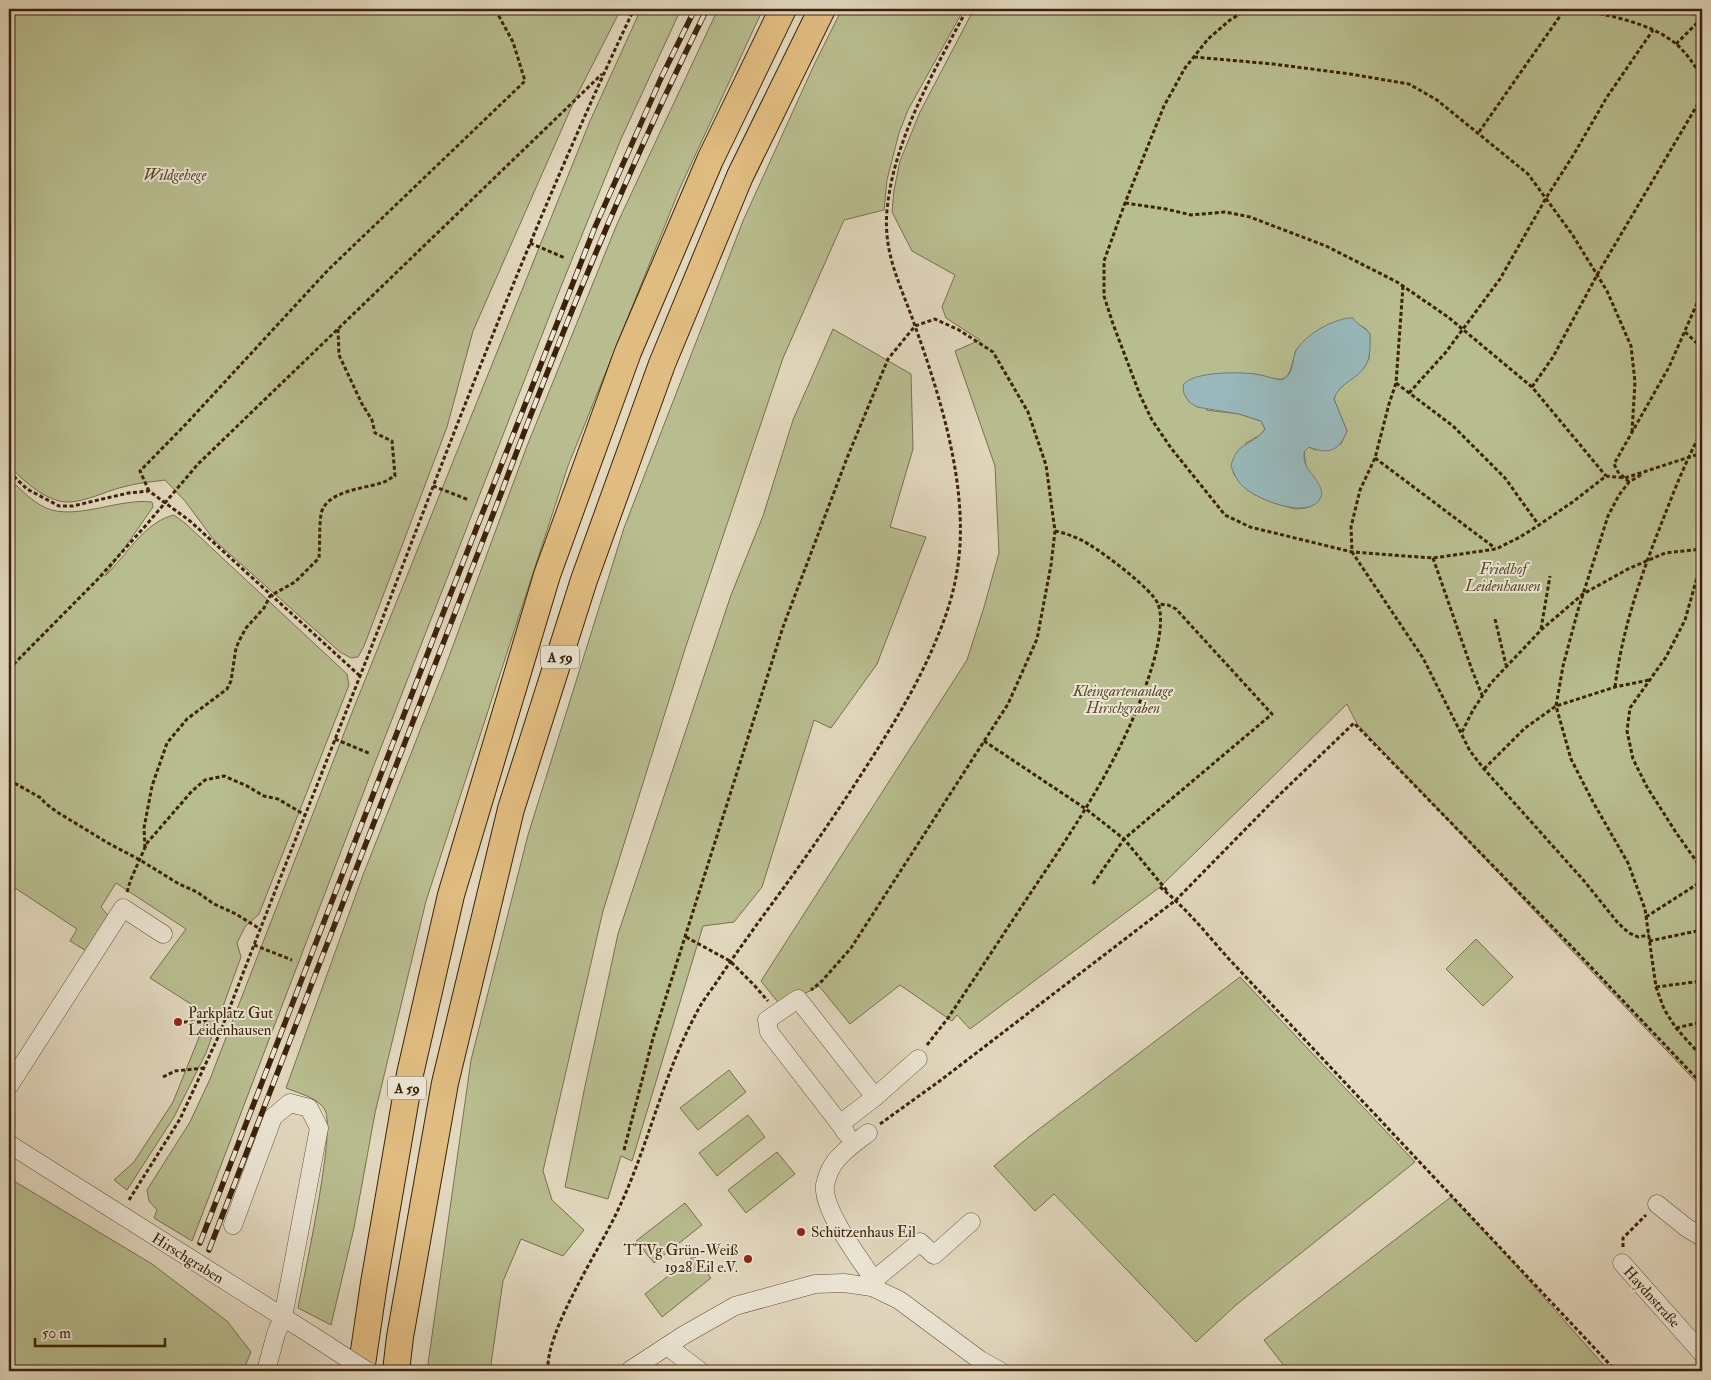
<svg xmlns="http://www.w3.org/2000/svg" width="1711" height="1380" font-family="'IM FELL Double Pica',serif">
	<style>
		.green { fill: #b8bd8f; stroke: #7a704c; fill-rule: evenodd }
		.water { fill: #98b8bb; stroke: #737c73 }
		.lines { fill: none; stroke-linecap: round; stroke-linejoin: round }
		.minor-casing { stroke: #665036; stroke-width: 19 }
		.highway-casing { stroke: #3c2208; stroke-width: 28 }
		.path { stroke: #3c2208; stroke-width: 3; stroke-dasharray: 4 2.5; stroke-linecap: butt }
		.minor { stroke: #ece6d5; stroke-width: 18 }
		.highway { stroke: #e1bc80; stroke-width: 26 }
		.rail-casing { stroke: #3c2208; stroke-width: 5.5 }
		.rail { stroke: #ece6d5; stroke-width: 4; stroke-dasharray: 11; stroke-linecap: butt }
		.minor-bridge-casing { stroke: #665036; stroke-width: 19; stroke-linecap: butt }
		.minor-bridge { stroke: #ece6d5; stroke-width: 18 }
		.poi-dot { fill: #8f2418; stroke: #ece6d5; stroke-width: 2 }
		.labels { text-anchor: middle; stroke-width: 4; stroke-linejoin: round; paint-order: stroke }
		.shield { fill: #ece6d5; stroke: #715d46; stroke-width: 1 }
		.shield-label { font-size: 14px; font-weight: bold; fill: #3c2208 }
		.park-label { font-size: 15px; font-style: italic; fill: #5b492a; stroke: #ece6d5 }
		.poi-label { font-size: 15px; fill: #3c2208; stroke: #ece6d5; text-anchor: start }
		.street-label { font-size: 15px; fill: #3c2208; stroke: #ece6d5 }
	</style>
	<rect width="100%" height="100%" fill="#e2d8bf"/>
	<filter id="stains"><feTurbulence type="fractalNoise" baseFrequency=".004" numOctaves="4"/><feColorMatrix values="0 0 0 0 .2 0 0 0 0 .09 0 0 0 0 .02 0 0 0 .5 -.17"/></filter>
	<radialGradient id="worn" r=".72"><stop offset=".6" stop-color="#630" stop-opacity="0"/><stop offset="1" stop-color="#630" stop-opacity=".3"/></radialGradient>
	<g class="green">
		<path d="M 9,9 L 621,9 L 575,99 L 473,331 L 447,427 L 364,646 L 358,657 L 351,658 L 340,652 L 214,540 L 185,501 L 165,480 C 151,482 136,483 123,487 C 105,491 78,506 59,501 C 40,496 23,480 9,466 Z"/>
		<path d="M 641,9 L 681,9 L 621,139 L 560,289 L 371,773 L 192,1241 L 154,1218 L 157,1210 L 149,1201 L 147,1190 L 190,1122 L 210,1079 L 355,705 L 590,121 Z"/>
		<path d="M 718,9 L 763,9 L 680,188 L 568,466 L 426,901 L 375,1113 L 354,1228 L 331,1325 L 298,1308 C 304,1275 336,1132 325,1110 C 319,1098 298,1093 286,1088 L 363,875 L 444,670 L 527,446 L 617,224 Z"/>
		<path d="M 842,9 L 964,9 L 908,110 L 899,133 L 887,180 L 884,210 L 844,220 L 783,358 L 685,649 L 603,911 L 543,1171 L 552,1200 L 584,1230 L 563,1256 L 521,1239 L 503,1281 L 490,1371 L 427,1371 L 471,1060 L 528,835 L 624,528 L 743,221 L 814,65 Z"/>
		<path d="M 974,9 L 1702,9 L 1702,1088 L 1357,724 L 1347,704 L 1160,887 L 970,1029 L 957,1015 L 952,1021 L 900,985 L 850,1024 L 819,986 L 781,1006 L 761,981 L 967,660 L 984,607 L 999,553 L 995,466 L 955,351 L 980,340 L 946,318 L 942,307 L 955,275 L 912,251 L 892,212 L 894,190 L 900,161 L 920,112 ZM 1357,324 L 1365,328 L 1370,334 L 1369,359 L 1335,394 L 1334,399 L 1347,431 L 1341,444 L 1315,450 L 1309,447 L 1304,452 L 1306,467 L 1318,484 L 1319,500 C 1313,507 1304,509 1295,509 C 1267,501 1251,498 1233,473 L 1246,443 L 1260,435 L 1265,429 L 1261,421 L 1239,414 L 1206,410 L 1255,374 C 1289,383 1287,383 1296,350 Z"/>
		<path d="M 833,329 L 911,374 L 913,449 L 890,527 L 926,537 L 877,664 L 831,728 L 814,720 L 762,887 L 734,922 L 703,926 L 632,1161 L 621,1156 L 608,1199 L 565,1187 L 584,1091 L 618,934 L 731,595 L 763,516 L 793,420 Z"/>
		<path d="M 9,478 C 21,490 36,506 52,510 C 82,518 121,498 152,502 L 153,507 L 105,576 C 126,556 144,522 174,515 L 186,524 L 347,674 L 349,685 L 259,914 L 245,927 L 237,943 L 241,957 L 206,1053 L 174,1117 L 127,1190 L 114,1180 L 134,1162 L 173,1102 L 208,1015 L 150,978 L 186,929 L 116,883 L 101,907 L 110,918 L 88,952 L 70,941 L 77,929 L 9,884 Z"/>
		<path d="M 1476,939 L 1513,977 L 1483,1006 L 1446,969 Z"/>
		<path d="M 1240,977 L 1415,1162 L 1236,1305 L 1196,1342 L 1054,1194 L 1035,1211 L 994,1166 L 1030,1136 Z"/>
		<path d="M 729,1070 L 746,1092 L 698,1130 L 680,1108 Z"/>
		<path d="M 748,1115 L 765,1137 L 717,1176 L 699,1153 Z"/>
		<path d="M 777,1152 L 795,1174 L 746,1213 L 728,1190 Z"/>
		<path d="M 9,1178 L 152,1264 L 227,1321 L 251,1352 L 243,1371 L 9,1371 Z"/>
		<path d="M 1451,1197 L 1516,1266 L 1609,1371 L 1288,1371 L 1264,1340 Z"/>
		<path d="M 685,1203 L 702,1225 L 654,1263 L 636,1241 Z"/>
		<path d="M 694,1256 L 711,1278 L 662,1317 L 645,1294 Z"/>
	</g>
	<path class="water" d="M 1347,318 L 1353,318 C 1358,326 1365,327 1370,334 C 1370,344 1371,356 1366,365 C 1358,380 1339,382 1334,399 L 1347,431 C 1339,451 1329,455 1309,447 L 1304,452 C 1304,458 1304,462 1307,467 C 1311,475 1325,487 1321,497 C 1311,521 1258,500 1245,488 C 1238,483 1234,474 1231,466 C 1237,440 1254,446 1265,429 L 1261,421 L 1239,414 L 1197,407 L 1189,402 L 1184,394 L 1183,385 C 1194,371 1238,372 1255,374 C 1264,375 1273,379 1282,380 C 1295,374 1291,359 1297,349 C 1308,333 1329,322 1347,318 Z"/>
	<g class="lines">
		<g class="minor-casing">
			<g id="minor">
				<path d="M 9,1086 L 123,908 L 163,934"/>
				<path d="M 840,1124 L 769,1032 L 767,1020 L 798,999 L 875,1097"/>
				<path d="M 846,1133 L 840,1124 L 875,1097 L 918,1059"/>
				<path d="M 868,1133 C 855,1143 837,1155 830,1170 C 828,1174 826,1181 825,1185 C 822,1210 860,1259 874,1280 L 872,1287"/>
				<path d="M 9,1144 L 313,1336"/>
				<path d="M 1657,1204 L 1687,1228 L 1702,1237"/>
				<path d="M 233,1225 L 273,1117 L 290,1103 L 309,1108 L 319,1128 L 283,1317 L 276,1334 L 266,1371"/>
				<path d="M 1622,1263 L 1702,1353"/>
				<path d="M 874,1280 L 920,1242 L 934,1255 L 971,1222"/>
				<path d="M 667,1346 L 700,1371"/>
				<path d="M 629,1371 L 684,1335 L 735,1306 L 815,1284 L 844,1283 L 872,1287 L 899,1300 L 980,1360 L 1000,1371"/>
			</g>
		</g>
		<g class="highway-casing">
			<g id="highway">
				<path d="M 361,1371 L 374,1283 L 410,1074 L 451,895 L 547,575 L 628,352 L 710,160 L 783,9"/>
				<path d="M 396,1371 L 400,1337 L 445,1083 L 511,809 L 584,580 L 662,364 L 740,176 L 822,9"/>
			</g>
		</g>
		<g class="path">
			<path d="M 1248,9 L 1230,20 L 1208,39 L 1185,68 L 1164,106 L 1125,203 L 1104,261 L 1104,296 L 1113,324 L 1140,395 L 1152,420 L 1171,448 L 1225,515 L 1250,527 L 1352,552 L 1433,558 L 1496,549 L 1520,537 L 1539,525 L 1574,501 L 1606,476 L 1625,478 L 1702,453"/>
			<path d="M 1574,9 C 1605,14 1652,23 1676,44 C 1687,53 1694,65 1702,77"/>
			<path d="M 1676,44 L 1702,18"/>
			<path d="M 1194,57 L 1273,64 L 1350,74 L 1409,84 L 1437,100 L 1528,174 L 1572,234 L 1607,291 L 1631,346 L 1635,382 L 1632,432"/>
			<path d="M 1479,132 L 1565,9"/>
			<path d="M 1125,203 L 1166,209 L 1191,215 L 1225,212 L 1250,217 L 1326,246 L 1397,282 L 1448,317 L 1532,387 L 1606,476"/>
			<path d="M 530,243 L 565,258"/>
			<path d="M 1403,286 L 1396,383 L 1389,404 L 1375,458 L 1360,490 L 1351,527 L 1352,552 L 1423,658 L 1470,751 L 1484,769 L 1585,882 L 1618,923 L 1629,933 L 1638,937 L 1649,935"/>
			<path d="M 1685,332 L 1702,348"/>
			<path d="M 1396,383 L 1453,426 L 1505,478 L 1538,524"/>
			<path d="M 1532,387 L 1553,357 L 1597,275 L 1702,97"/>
			<path d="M 1409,393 L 1446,352 L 1500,279 L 1546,198 L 1574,154 L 1607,97 L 1653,30"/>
			<path d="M 1375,458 L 1495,548"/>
			<path d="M 9,472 L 27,489 L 59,506 L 73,506 L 128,493 L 149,491 L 190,521 L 360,676"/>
			<path d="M 1641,475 L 1629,482 L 1619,495 L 1608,516 L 1578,610 L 1563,666 L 1556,706 L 1571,759 L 1593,802 L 1628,863 L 1645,909 L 1656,987 L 1664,1009 L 1676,1028 L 1702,1057"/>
			<path d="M 1629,482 L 1618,472 L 1614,464 L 1669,367 L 1702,292"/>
			<path d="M 433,486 L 469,500"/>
			<path d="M 149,491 L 140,471 L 186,424 L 328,270 L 525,81 L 513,42 L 495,9"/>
			<path d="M 1433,558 L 1472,670 L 1482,695"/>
			<path d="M 1702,560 L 1685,620 L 1666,657 L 1630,708 L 1627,731 L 1633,759 L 1647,787 L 1677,834 L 1702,869"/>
			<path d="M 1495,619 L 1506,665"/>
			<path d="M 1541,629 L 1550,576"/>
			<path d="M 9,669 L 98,579 L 147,524 L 198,464 L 602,74"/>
			<path d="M 1615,687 C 1622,630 1641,575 1662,522 C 1674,491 1686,460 1702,431"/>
			<path d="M 1462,732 L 1473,710 L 1491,683 L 1541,630 L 1583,594 L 1628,569 L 1665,553 L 1702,549"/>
			<path d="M 335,739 L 371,754"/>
			<path d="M 984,741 L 1086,809 L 1124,839 L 1168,892"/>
			<path d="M 1484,769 L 1525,728 L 1556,706 L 1615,687 L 1649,680"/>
			<path d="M 9,780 L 41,798 L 45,803 L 57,812 L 108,843 L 140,860 L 179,884 L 197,892 L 214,904 L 236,914 L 260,929"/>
			<path d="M 145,848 L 144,828 L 152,786 L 167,743 L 187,719 L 227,689 L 231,681 L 236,648 L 240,639 L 246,628 L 264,608 L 270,596 L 295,582 L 319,558 C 320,544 319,528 321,514 C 326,491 362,489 381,483 C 386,482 390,478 395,476 L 392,441 L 375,433 L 372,420 L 362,404 L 339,355 L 338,329"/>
			<path d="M 1093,884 L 1124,839 L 1272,714 L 1176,609 L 1168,605 L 1158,604"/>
			<path d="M 1160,887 C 1186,908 1206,933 1228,958 L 1616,1371"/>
			<path d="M 127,892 L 131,879 L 147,843 L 192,791 L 205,780 L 224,776 L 247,786 L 264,796 L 278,799 L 305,815"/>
			<path d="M 1646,917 L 1702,881"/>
			<path d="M 686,937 L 730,961 L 754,985 L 768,1001"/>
			<path d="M 1649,941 L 1702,930"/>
			<path d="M 254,945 L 292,960"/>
			<path d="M 1656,987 L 1702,981"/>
			<path d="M 184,1022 L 201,1022 L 228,1011"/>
			<path d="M 1676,1028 L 1702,1022"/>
			<path d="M 927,1045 L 948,1018 C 981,969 1013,919 1046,870 C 1090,804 1132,737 1154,660 C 1158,645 1164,619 1158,604 C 1152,589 1105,554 1090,545 C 1079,538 1068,534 1055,531"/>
			<path d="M 163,1077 L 175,1071 L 204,1068"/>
			<path d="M 880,1124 L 941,1080 L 1176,900 L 1272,802 L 1354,723 L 1572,947 L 1702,1084"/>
			<path d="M 624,1150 L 653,1038 L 783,627 L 847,458 L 888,359 L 915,326 L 935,319 L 959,330 L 993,352 L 1028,412 L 1046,465 L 1055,531 L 1051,565 L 1037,639 L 1008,704 L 851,948 L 822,981 L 811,990"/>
			<path d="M 129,1200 L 180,1119 L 220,1033 C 272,897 327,761 380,625 C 459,418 539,209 634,9"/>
			<path d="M 1623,1247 L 1623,1238 L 1646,1215"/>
			<path d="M 548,1371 C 545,1332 598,1252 616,1214 C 648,1149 662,1076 697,1012 C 702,1001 711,991 718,980 C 736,953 755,927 774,901 C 807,856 838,811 868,764 C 895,722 921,679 939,633 C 951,604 958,576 960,545 C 964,473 939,393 915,326 C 901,285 883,255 887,210 C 894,138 934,72 967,9"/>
		</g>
		<use href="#minor" class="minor"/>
		<use href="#highway" class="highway"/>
		<g class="rail-casing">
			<g id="rail">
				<path d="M 200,1243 L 449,598 L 595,227 L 662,76 L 695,9"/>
				<path d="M 209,1250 L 502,491 C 563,327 629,165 707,9"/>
			</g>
		</g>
		<use href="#rail" class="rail"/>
		<g class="minor-bridge-casing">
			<path id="minor-bridge" d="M 313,1336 L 367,1371"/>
		</g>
		<use href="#minor-bridge" class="minor-bridge"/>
	</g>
	<g class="poi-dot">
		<circle cx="178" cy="1022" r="5"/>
		<circle cx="801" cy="1232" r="5"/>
		<circle cx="748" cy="1259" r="5"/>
	</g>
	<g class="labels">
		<g class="shield">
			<rect x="541" y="645.5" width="38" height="23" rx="4"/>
			<rect x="388" y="1076.5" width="38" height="23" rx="4"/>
		</g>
		<g class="shield-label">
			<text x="560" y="662">A 59</text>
			<text x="407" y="1093">A 59</text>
		</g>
		<g class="park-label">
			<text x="175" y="180">Wildgehege</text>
			<text x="1503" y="574">Friedhof<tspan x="1503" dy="17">Leidenhausen</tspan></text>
			<text x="1123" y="696">Kleingartenanlage<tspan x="1123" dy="17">Hirschgraben</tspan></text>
		</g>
		<g class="poi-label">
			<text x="188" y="1018">Parkplatz Gut<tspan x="188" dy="17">Leidenhausen</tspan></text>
			<text x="811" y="1237">Schützenhaus Eil</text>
			<text x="738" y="1255" text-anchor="end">TTVg Grün-Weiß<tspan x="738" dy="17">1928 Eil e.V.</tspan></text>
		</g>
		<g class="street-label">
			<text transform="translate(188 1258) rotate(32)" y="5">Hirschgraben</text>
			<text transform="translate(1652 1297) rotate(48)" y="5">Haydnstraße</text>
		</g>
	</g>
	<rect width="1711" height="1380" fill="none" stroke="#e2d8bf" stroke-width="30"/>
	<rect x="10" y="10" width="1691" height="1360" fill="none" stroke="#3c2208" stroke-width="2.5"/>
	<rect x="15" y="15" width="1681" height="1350" fill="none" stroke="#3c2208"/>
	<path d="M35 1338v8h130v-8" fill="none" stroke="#3c2208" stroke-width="2.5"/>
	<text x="42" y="1338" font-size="15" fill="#3c2208" stroke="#ece6d5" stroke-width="4" paint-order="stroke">50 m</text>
	<rect width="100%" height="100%" filter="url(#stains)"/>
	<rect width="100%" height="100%" fill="url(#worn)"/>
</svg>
